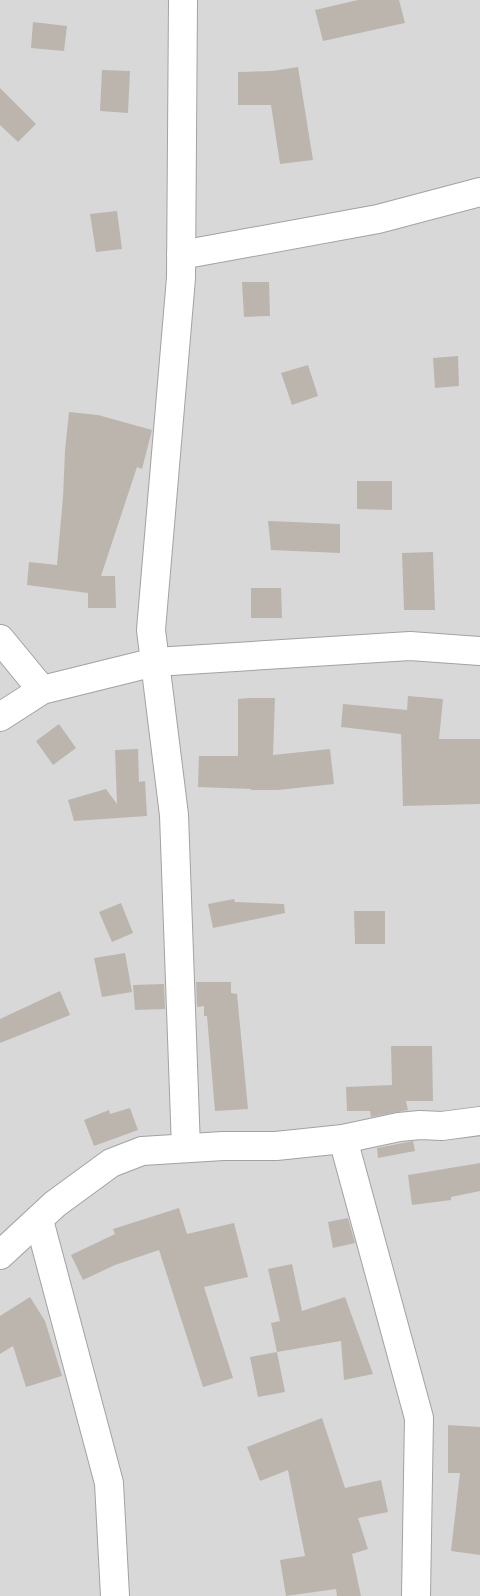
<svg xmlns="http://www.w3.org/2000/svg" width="480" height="1596" font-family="'Source Sans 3',sans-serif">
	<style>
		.residential { fill: #d9d8d8 }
		.building { fill: #bbb5ae }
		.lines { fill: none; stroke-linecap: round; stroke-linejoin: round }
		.minor-casing { stroke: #a2a2a2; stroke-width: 30 }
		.minor { stroke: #fff; stroke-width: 28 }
	</style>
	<rect width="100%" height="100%" fill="#ebe9e1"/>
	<rect class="residential" x="0" y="0" width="480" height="1596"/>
	<g class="building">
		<path d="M 358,0 L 399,0 L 405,23 L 323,41 L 315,10 Z"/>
		<path d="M 33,22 L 67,26 L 64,51 L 31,48 Z"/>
		<path d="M 298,67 L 313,160 L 280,164 L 271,105 L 238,105 L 238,72 L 272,71 Z"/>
		<path d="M 102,70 L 130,71 L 128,113 L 100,111 Z"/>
		<path d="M 0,88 L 36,124 L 18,142 L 0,125 Z"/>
		<path d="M 117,211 L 122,249 L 96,252 L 90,214 Z"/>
		<path d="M 242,282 L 269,282 L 270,316 L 244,317 Z"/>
		<path d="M 458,356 L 459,386 L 435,388 L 433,358 Z"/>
		<path d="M 308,365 L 318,396 L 292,405 L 281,373 Z"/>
		<path d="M 69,412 L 98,415 L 152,430 L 142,469 L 137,467 L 101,576 L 115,576 L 116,608 L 88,608 L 88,593 L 27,585 L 29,562 L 57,565 L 63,497 L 65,451 Z"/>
		<path d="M 357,481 L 392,481 L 392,510 L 357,509 Z"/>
		<path d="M 268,521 L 340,524 L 340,553 L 271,550 Z"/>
		<path d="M 433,552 L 435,610 L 404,610 L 402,553 Z"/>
		<path d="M 251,588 L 281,588 L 282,618 L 251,618 Z"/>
		<path d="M 408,696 L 443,699 L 439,739 L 480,739 L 480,804 L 403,806 L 401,734 L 341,727 L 343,704 L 407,710 Z"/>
		<path d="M 249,698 L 275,698 L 273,755 L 330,749 L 334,784 L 278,790 L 251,790 L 251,789 L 198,787 L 199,756 L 238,756 L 238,699 Z"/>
		<path d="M 59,724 L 76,748 L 53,765 L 36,741 Z"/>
		<path d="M 138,749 L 139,782 L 145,781 L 147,816 L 74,821 L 68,800 L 106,789 L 117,804 L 115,750 Z"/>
		<path d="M 234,899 L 235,902 L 284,904 L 285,913 L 213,928 L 208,904 Z"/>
		<path d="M 121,903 L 133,933 L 112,942 L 99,912 Z"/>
		<path d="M 354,911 L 385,911 L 385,944 L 355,944 Z"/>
		<path d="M 125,953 L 132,992 L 102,997 L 94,958 Z"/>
		<path d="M 196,982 L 231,982 L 231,993 L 237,994 L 248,1109 L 215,1111 L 207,1016 L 204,1016 L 204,1006 L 197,1007 Z"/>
		<path d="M 164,984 L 165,1009 L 135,1010 L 133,985 Z"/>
		<path d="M 60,991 L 70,1015 L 0,1043 L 0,1019 Z"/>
		<path d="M 391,1046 L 432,1046 L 433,1101 L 406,1101 L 408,1110 L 371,1117 L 370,1111 L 347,1111 L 346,1087 L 392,1085 Z"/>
		<path d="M 130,1108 L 138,1130 L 94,1146 L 84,1120 L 109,1110 L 110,1114 Z"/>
		<path d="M 413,1141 L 415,1151 L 378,1158 L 377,1148 Z"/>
		<path d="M 480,1163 L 480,1191 L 451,1197 L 451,1200 L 412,1205 L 408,1175 Z"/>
		<path d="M 179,1208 L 187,1234 L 234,1223 L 248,1277 L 204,1287 L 233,1378 L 203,1387 L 159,1250 L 115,1265 L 83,1280 L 71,1255 L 115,1234 L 113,1229 Z"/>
		<path d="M 348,1218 L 355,1243 L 333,1248 L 328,1222 Z"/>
		<path d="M 292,1264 L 302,1311 L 345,1297 L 373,1374 L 344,1380 L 341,1341 L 277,1352 L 271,1323 L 280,1321 L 268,1269 Z"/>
		<path d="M 30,1297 L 45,1321 L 62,1376 L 26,1387 L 13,1346 L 0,1354 L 0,1316 Z"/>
		<path d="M 277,1352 L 285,1392 L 258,1397 L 250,1357 Z"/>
		<path d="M 322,1418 L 345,1488 L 381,1480 L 388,1512 L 358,1518 L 368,1549 L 352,1554 L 361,1596 L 337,1596 L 336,1589 L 286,1596 L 280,1560 L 305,1556 L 288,1470 L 260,1481 L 247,1447 Z"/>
		<path d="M 448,1425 L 480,1427 L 480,1555 L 451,1551 L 460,1473 L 448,1473 Z"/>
	</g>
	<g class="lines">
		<g class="minor-casing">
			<g id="minor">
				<path d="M 183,0 L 181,278 L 151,630 L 174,815 L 186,1148"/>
				<path d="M 181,255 L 378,219 L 480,192"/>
				<path d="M 0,639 L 42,690"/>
				<path d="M 0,717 L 42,690 L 155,662 L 410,646 L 480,651"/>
				<path d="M 343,1139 L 419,1418 L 416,1596"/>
				<path d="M 39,1220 L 109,1483 L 115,1596"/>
				<path d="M 0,1255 L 55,1204 L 111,1163 L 142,1151 L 223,1146 L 276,1146 L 343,1139 L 399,1127 L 420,1125 L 442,1126 L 480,1121"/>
			</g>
		</g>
		<use href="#minor" class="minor"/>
	</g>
</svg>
